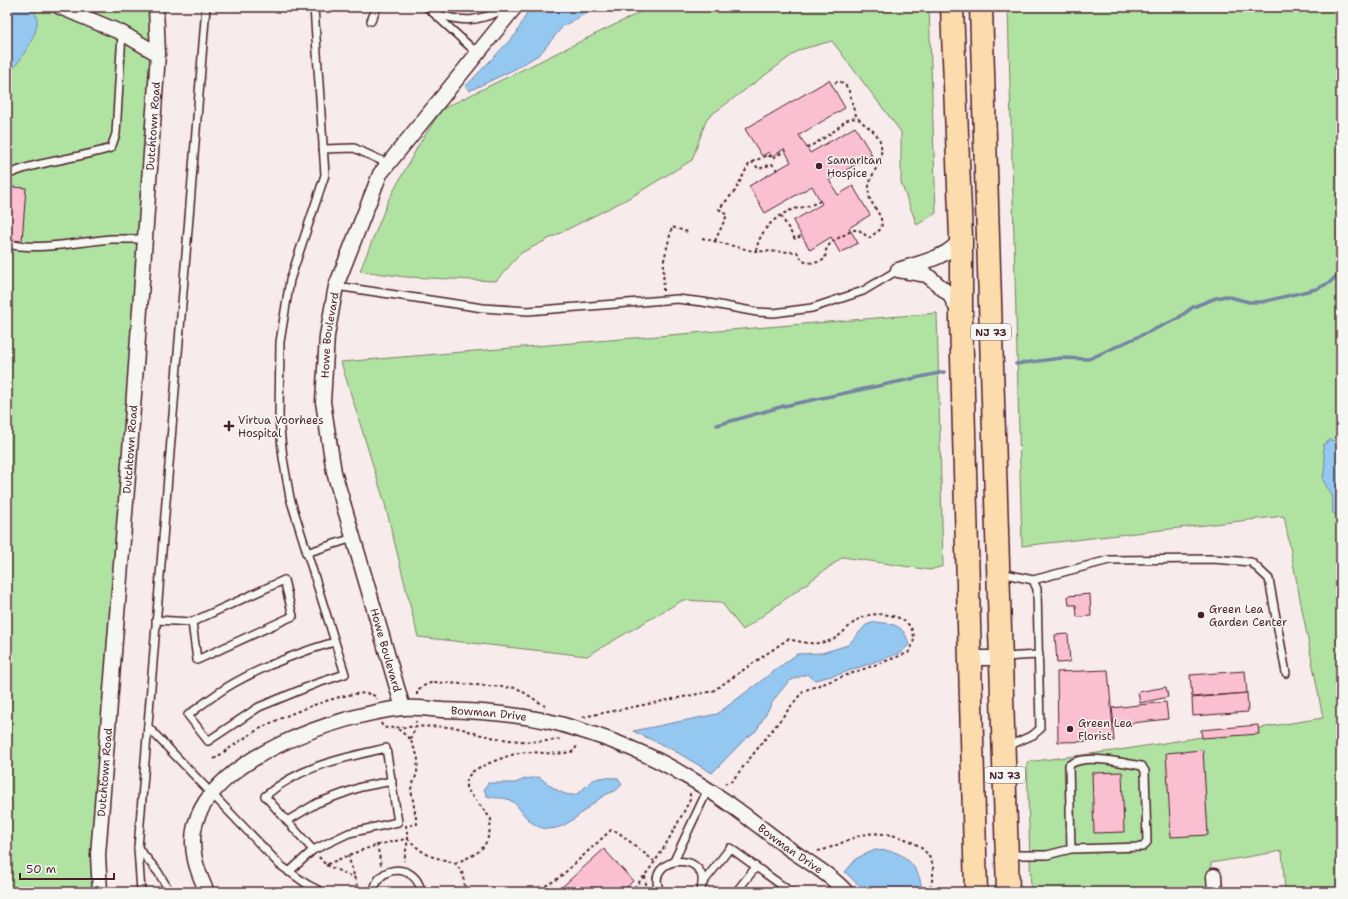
<svg xmlns="http://www.w3.org/2000/svg" width="1348" height="899" font-family="'Shantell Sans',sans-serif">
	<style>
		.green { fill: #b0e2a2; stroke: #7d8066 }
		.water { fill: #94c8f1; stroke: #7684a2 }
		.lines { fill: none; stroke-linecap: round; stroke-linejoin: round }
		.stream { stroke: #7684a2; stroke-width: 3.5 }
		.building { fill: #fac0d1; stroke: #4a1f2b }
		.service-casing { stroke: #4a1f2b; stroke-width: 10 }
		.minor-casing { stroke: #4a1f2b; stroke-width: 17 }
		.trunk-casing { stroke: #4a1f2b; stroke-width: 25 }
		.path { stroke: #4a1f2b; stroke-width: 2; stroke-dasharray: 3 3; stroke-linecap: butt }
		.service { stroke: #f6f6f2; stroke-width: 7 }
		.minor { stroke: #f6f6f2; stroke-width: 14 }
		.trunk { stroke: #fcdcac; stroke-width: 22 }
		.poi-dot { fill: #4a1f2b; stroke: #f6f6f2; stroke-width: 1.5 }
		.labels { text-anchor: middle; stroke-width: 3; stroke-linejoin: round; paint-order: stroke }
		.shield { fill: #f6f6f2; stroke: #7e6067; stroke-width: 1 }
		.shield-label { font-size: 10px; font-weight: bold; fill: #4a1f2b }
		.street-label { font-size: 11px; fill: #4a1f2b; stroke: #f6f6f2 }
		.poi-label { font-size: 11px; fill: #4a1f2b; stroke: #f6f6f2; text-anchor: start }
	</style>
	<rect width="100%" height="100%" fill="#f7ebeb"/>
	<filter id="ink" filterUnits="userSpaceOnUse"><feTurbulence type="fractalNoise" baseFrequency=".025" numOctaves="2"/><feDisplacementMap in="SourceGraphic" scale="8" xChannelSelector="R" yChannelSelector="G"/><feConvolveMatrix kernelMatrix="1 2 1 2 8 2 1 2 1" color-interpolation-filters="sRGB"/></filter>
	<g filter="url(#ink)">
		<g class="green">
			<path d="M 7,7 L 156,7 L 100,892 L 7,892 Z"/>
			<path d="M 651,7 L 929,7 L 936,213 L 917,225 L 901,183 L 901,132 L 832,41 L 799,50 L 707,118 L 692,160 L 631,197 L 521,253 L 496,281 L 406,277 L 360,271 L 388,201 L 418,146 L 442,109 Z"/>
			<path d="M 1008,7 L 1341,7 L 1341,892 L 1285,892 L 1282,851 L 1211,863 L 1211,892 L 1031,892 L 1027,762 L 1113,751 L 1323,718 L 1284,516 L 1022,546 Z"/>
			<path d="M 937,313 L 943,566 L 930,570 L 843,557 L 743,630 L 721,602 L 683,600 L 587,656 L 418,637 L 385,504 L 341,362 Z"/>
		</g>
		<g class="water">
			<path d="M 7,7 C 12,7 20,5 26,7 C 56,16 17,64 7,77 Z"/>
			<path d="M 530,7 L 598,7 L 563,26 L 540,54 L 517,68 L 469,91 L 466,86 L 516,34 Z"/>
			<path d="M 1330,440 L 1341,441 L 1341,518 L 1333,513 L 1332,496 L 1323,480 L 1325,463 L 1323,445 Z"/>
			<path d="M 875,622 C 894,624 904,624 909,645 L 900,653 L 840,674 L 815,680 L 807,674 L 789,681 L 775,698 L 756,731 L 744,740 L 712,773 L 673,750 L 633,731 L 717,714 L 797,654 L 822,653 L 848,645 L 866,625 Z"/>
			<path d="M 539,777 C 549,784 567,802 580,792 C 586,787 590,779 600,778 C 605,777 612,778 618,778 L 622,784 C 617,792 613,791 605,795 C 600,798 595,802 590,806 C 571,822 548,843 525,816 C 520,810 515,801 507,799 C 501,797 494,799 487,796 L 484,789 L 488,783 L 515,783 L 525,779 Z"/>
			<path d="M 875,850 C 881,851 889,850 894,852 C 911,857 922,876 922,892 L 866,892 L 845,872 L 857,858 Z"/>
		</g>
		<g class="lines">
			<g class="stream">
				<path d="M 1016,364 L 1061,358 L 1089,359 L 1177,319 L 1193,307 L 1216,298 L 1226,296 L 1249,302 L 1262,302 L 1316,289 L 1329,283 L 1341,272"/>
				<path d="M 717,425 L 784,406 L 944,372"/>
			</g>
		</g>
		<g class="building">
			<path d="M 829,80 L 845,108 L 799,135 L 810,153 L 855,127 L 872,155 L 829,180 L 838,195 L 853,186 L 870,215 L 849,228 L 858,243 L 840,253 L 831,237 L 810,250 L 793,221 L 822,204 L 812,186 L 765,213 L 749,186 L 791,162 L 784,149 L 772,157 L 769,152 L 762,156 L 745,129 Z"/>
			<path d="M 11,187 L 26,188 L 22,241 L 7,240 Z"/>
			<path d="M 1090,594 L 1091,616 L 1077,617 L 1076,605 L 1069,605 L 1068,596 Z"/>
			<path d="M 1068,634 L 1070,662 L 1057,663 L 1055,635 Z"/>
			<path d="M 1108,670 L 1114,741 L 1058,742 L 1057,672 Z"/>
			<path d="M 1245,671 L 1247,693 L 1192,697 L 1190,675 Z"/>
			<path d="M 1166,687 L 1168,697 L 1140,703 L 1138,692 Z"/>
			<path d="M 1247,693 L 1248,712 L 1193,716 L 1192,698 Z"/>
			<path d="M 1166,702 L 1168,719 L 1114,725 L 1112,708 Z"/>
			<path d="M 1258,725 L 1259,734 L 1202,738 L 1201,730 Z"/>
			<path d="M 1203,750 L 1208,835 L 1171,837 L 1166,753 Z"/>
			<path d="M 1122,772 L 1124,832 L 1094,833 L 1092,773 Z"/>
			<path d="M 604,849 L 633,881 L 622,892 L 553,892 L 563,886 Z"/>
		</g>
		<g class="lines">
			<g class="service-casing">
				<g id="service">
					<path d="M 314,7 L 325,175 L 290,280 L 280,342 L 279,419 L 283,458 L 290,498 L 345,674 L 315,684 L 259,707 L 208,741 L 188,715 C 203,704 218,692 234,683 C 266,665 300,652 334,642"/>
					<path d="M 427,7 L 478,54"/>
					<path d="M 434,13 C 466,24 479,21 510,7"/>
					<path d="M 371,21 L 377,7"/>
					<path d="M 323,149 L 354,148 L 389,164"/>
					<path d="M 7,175 C 41,160 77,159 111,148 L 116,134 L 122,33"/>
					<path d="M 7,244 C 41,251 77,242 111,239 C 122,239 134,239 145,239"/>
					<path d="M 336,286 L 483,308 L 528,311 L 677,299 L 703,302 L 757,312 L 774,313 L 812,308 L 863,291 L 898,270"/>
					<path d="M 306,553 L 353,538"/>
					<path d="M 1001,573 L 1033,580 L 1037,589 L 1040,729 L 1033,735 L 1006,747"/>
					<path d="M 1033,580 L 1109,560 L 1213,559 L 1251,562 L 1269,579 L 1286,673"/>
					<path d="M 156,620 L 192,622 L 284,580 L 293,616 L 197,660 L 192,622"/>
					<path d="M 1003,657 L 1039,655"/>
					<path d="M 148,727 L 280,865 L 308,885 L 322,892"/>
					<path d="M 287,821 L 317,803 L 361,787 L 392,781"/>
					<path d="M 138,848 L 158,872 L 170,892"/>
					<path d="M 1009,855 L 1047,855 L 1071,849 L 1143,847 L 1147,842 L 1145,771 L 1142,766 C 1124,763 1085,753 1069,765 L 1071,849"/>
					<path d="M 674,861 L 708,789"/>
					<path d="M 289,872 L 313,850 L 349,833 L 398,822 L 386,748 C 343,758 300,766 265,796 L 313,850"/>
					<path d="M 702,884 L 730,848 L 791,892"/>
					<path d="M 141,892 L 138,848 L 206,7"/>
					<path d="M 374,892 C 377,863 417,863 421,892"/>
					<path d="M 660,892 C 642,853 716,850 700,892"/>
					<path d="M 736,892 L 756,867"/>
				</g>
			</g>
			<g class="minor-casing">
				<g id="minor">
					<path d="M 60,7 L 122,33 L 158,54"/>
					<path d="M 958,311 L 950,295 L 927,275 L 898,270 C 919,263 949,258 961,238"/>
					<path d="M 971,658 L 1001,658"/>
					<path id="s1" d="M 403,708 L 334,472 L 323,402 L 327,336 L 336,286 L 380,174 L 515,7"/>
					<path d="M 1214,876 L 1215,892"/>
					<path id="s2" d="M 100,892 L 98,855 L 130,451 L 158,54 L 156,7"/>
					<path id="s3" d="M 207,892 C 197,871 189,849 195,825 C 213,757 339,715 402,708 C 415,707 430,709 443,710 C 482,711 521,714 560,724 C 602,736 647,752 684,775 C 720,795 752,821 784,845 C 804,860 829,873 846,892"/>
				</g>
			</g>
			<g class="trunk-casing">
				<g id="trunk">
					<path d="M 952,7 L 961,238 L 961,318 L 976,892"/>
					<path d="M 981,7 L 1008,892"/>
				</g>
			</g>
			<g class="path">
				<path d="M 807,148 C 816,143 826,137 834,131 C 843,124 845,118 858,118"/>
				<path d="M 752,162 L 768,155 L 773,158 L 785,151"/>
				<path d="M 781,216 L 795,239 L 801,236"/>
				<path d="M 702,238 L 753,251 L 797,252 L 803,261 C 810,264 819,263 825,259 L 826,250 L 831,242 L 853,230 L 859,230 L 869,238 L 881,229 C 885,215 871,207 869,195 C 866,175 884,166 881,145 C 879,130 862,126 856,115 C 850,104 853,85 838,81 L 832,85"/>
				<path d="M 715,241 L 727,215 L 719,209 L 735,191 L 749,164 L 752,162 L 759,169 L 772,164 L 777,170"/>
				<path d="M 756,251 C 759,232 775,215 794,209 C 803,207 811,206 820,201"/>
				<path d="M 663,291 L 664,260 L 672,227 L 688,232"/>
				<path d="M 417,695 L 417,691 L 421,687 L 433,682 L 517,688 L 545,706"/>
				<path d="M 583,717 L 713,691 L 788,639 C 801,642 811,645 825,642 C 842,639 848,623 863,617 C 877,611 905,614 912,630 C 916,638 913,646 908,653 L 803,691 L 732,781 L 724,784"/>
				<path d="M 381,723 L 383,727 L 387,728 C 411,727 435,725 458,728 C 466,729 474,734 482,735 C 508,741 535,744 561,739"/>
				<path d="M 398,729 L 410,739 L 418,757 L 417,773 L 411,789 L 417,824 L 406,826 L 408,839 L 404,861"/>
				<path d="M 410,739 L 416,727 L 416,721"/>
				<path d="M 214,759 C 230,748 246,736 263,727 C 279,718 368,679 377,699"/>
				<path d="M 377,844 L 381,865"/>
				<path d="M 818,851 C 835,848 850,837 867,834 C 889,831 930,841 933,868 C 934,876 931,884 929,892"/>
				<path d="M 348,855 L 359,892"/>
				<path d="M 319,857 L 326,865 C 355,852 377,843 408,839 L 420,850 L 430,856 L 455,863 L 462,872 L 466,892"/>
				<path d="M 455,863 C 481,853 489,848 491,819 L 466,788 C 466,782 467,778 471,773 C 476,767 509,755 519,753 C 538,750 553,757 574,751 L 578,744"/>
				<path d="M 326,865 L 355,878"/>
				<path d="M 645,876 L 647,892"/>
				<path d="M 535,892 L 559,878 L 611,830 L 618,832 L 654,861"/>
				<path d="M 630,892 C 656,866 673,832 690,800 L 690,793"/>
			</g>
			<use href="#service" class="service"/>
			<use href="#minor" class="minor"/>
			<use href="#trunk" class="trunk"/>
		</g>
	</g>
	<g class="poi-dot">
		<circle cx="819" cy="166" r="4"/>
		<path d="M227 420h4v4h4v4h-4v4h-4v-4h-4v-4h4z"/>
		<circle cx="1201" cy="615" r="4"/>
		<circle cx="1070" cy="729" r="4"/>
	</g>
	<g class="labels">
		<g class="shield">
			<rect x="971" y="324" width="40" height="16" rx="3"/>
			<rect x="985" y="767" width="40" height="16" rx="3"/>
		</g>
		<g class="shield-label">
			<text x="991" y="336">NJ 73</text>
			<text x="1005" y="779">NJ 73</text>
		</g>
		<g class="street-label">
			<text dy="4" stroke="none"><textPath href="#s2" startOffset="768">Dutchtown Road</textPath></text>
			<text dy="4" stroke="none"><textPath href="#s1" startOffset="384">Howe Boulevard</textPath></text>
			<text dy="4" stroke="none"><textPath href="#s2" startOffset="444">Dutchtown Road</textPath></text>
			<text transform="translate(386 650) rotate(74)" y="4">Howe Boulevard</text>
			<text dy="4" stroke="none"><textPath href="#s3" startOffset="405">Bowman Drive</textPath></text>
			<text dy="4" stroke="none"><textPath href="#s2" startOffset="120">Dutchtown Road</textPath></text>
			<text dy="4" stroke="none"><textPath href="#s3" startOffset="741">Bowman Drive</textPath></text>
		</g>
		<g class="poi-label">
			<text x="827" y="164">Samaritan<tspan x="827" dy="13">Hospice</tspan></text>
			<text x="238" y="424">Virtua Voorhees<tspan x="238" dy="13">Hospital</tspan></text>
			<text x="1209" y="613">Green Lea<tspan x="1209" dy="13">Garden Center</tspan></text>
			<text x="1078" y="727">Green Lea<tspan x="1078" dy="13">Florist</tspan></text>
		</g>
	</g>
	<rect width="1348" height="899" fill="none" stroke="#f6f6f2" stroke-width="24"/>
	<rect x="12" y="12" width="1324" height="875" fill="none" stroke="#4a1f2b" stroke-width="1.5" filter="url(#ink)"/>
	<path d="M20 873v6h94v-6" fill="none" stroke="#4a1f2b" stroke-width="2"/>
	<text x="26" y="873" font-size="12" fill="#4a1f2b" stroke="#f6f6f2" stroke-width="3" paint-order="stroke">50 m</text>
</svg>
